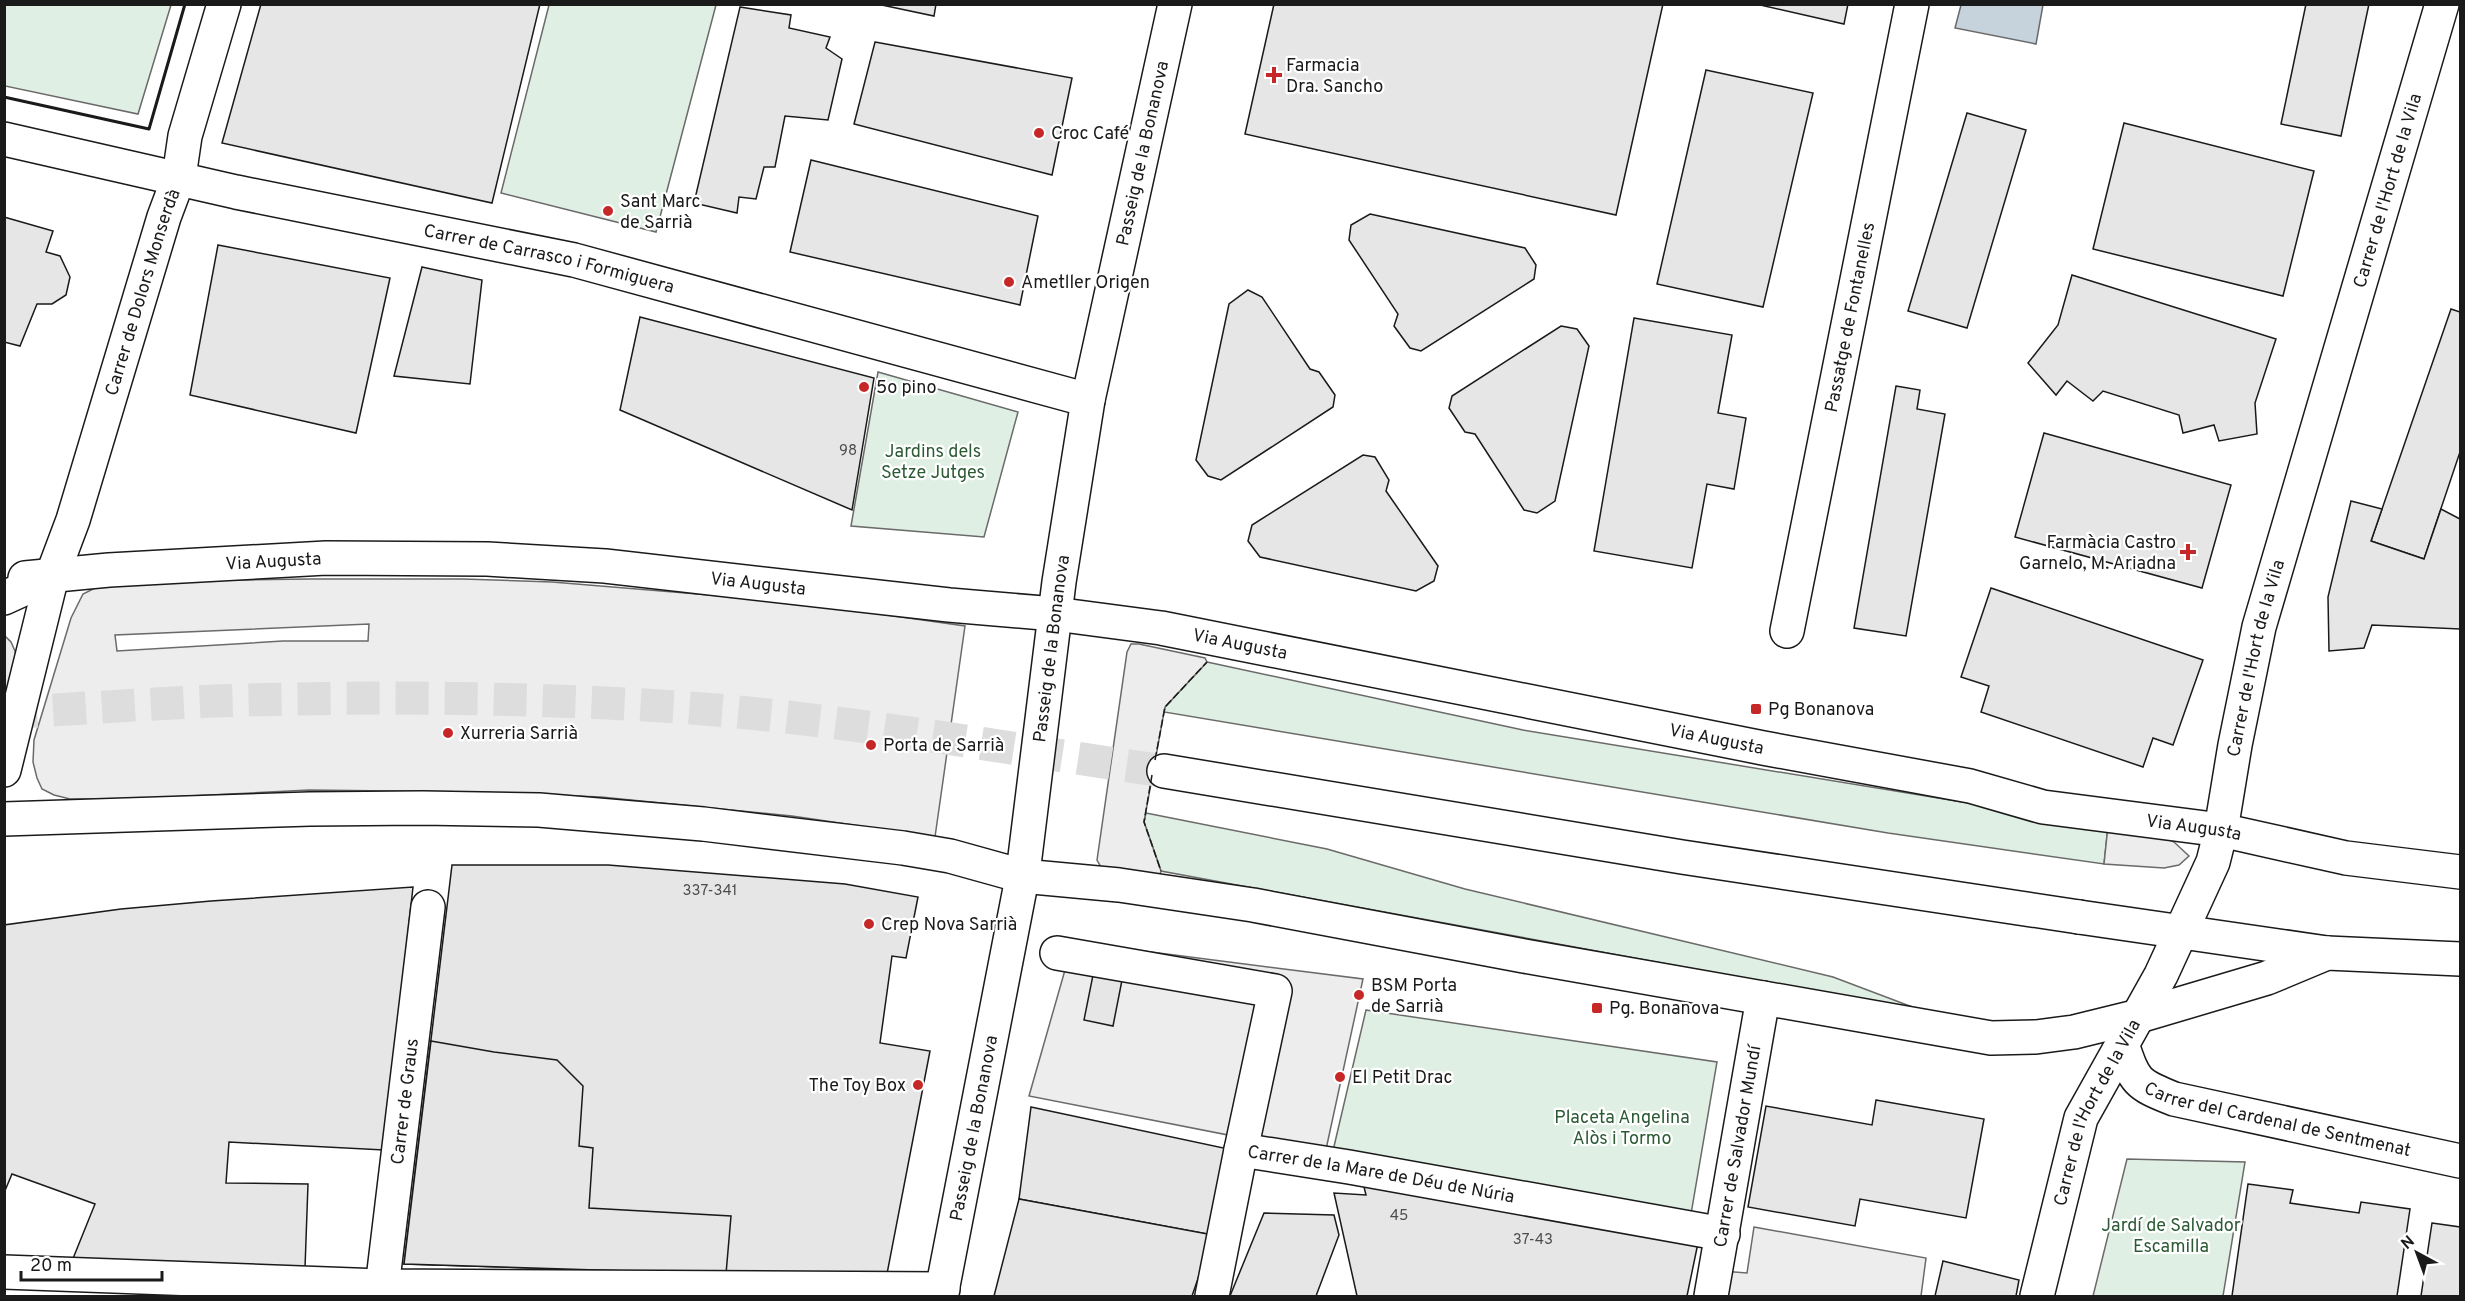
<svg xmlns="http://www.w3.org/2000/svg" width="2465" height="1301" font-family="Overpass,sans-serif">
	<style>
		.green { fill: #e0efe3; stroke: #6a6a6a; stroke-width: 1.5 }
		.parking { fill: #ededed; stroke: #6a6a6a; stroke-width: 1.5; fill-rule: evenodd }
		.water { fill: #c6d2dc; stroke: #6a6a6a; stroke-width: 1.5 }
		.building { fill: #e6e6e6; stroke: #1a1a1a; stroke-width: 1.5 }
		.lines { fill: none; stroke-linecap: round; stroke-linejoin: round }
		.highway-tunnel { stroke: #ddd; stroke-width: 33; stroke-dasharray: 33 16; stroke-linecap: butt }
		.street-casing { stroke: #1a1a1a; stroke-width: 36 }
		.secondary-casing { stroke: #1a1a1a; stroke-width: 36 }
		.primary-casing { stroke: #1a1a1a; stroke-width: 36 }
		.highway-casing { stroke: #1a1a1a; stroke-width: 36 }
		.street { stroke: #fff; stroke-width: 33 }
		.secondary { stroke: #fff; stroke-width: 33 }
		.primary { stroke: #fff; stroke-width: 33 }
		.highway { stroke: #fff; stroke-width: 33 }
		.fence { stroke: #1a1a1a; stroke-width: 1.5; stroke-dasharray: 8 3; stroke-linecap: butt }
		.wall { stroke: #1a1a1a; stroke-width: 3 }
		.poi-dot { fill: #c62828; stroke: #fff; stroke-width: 2 }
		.labels { text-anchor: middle; stroke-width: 4.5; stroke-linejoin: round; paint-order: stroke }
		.number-label { font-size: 15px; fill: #4d4d4d }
		.poi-label { font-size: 18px; fill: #1a1a1a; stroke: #fff; text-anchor: start }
		.street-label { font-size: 18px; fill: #1a1a1a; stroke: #fff }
		.park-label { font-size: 18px; fill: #2b5a34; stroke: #fff }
	</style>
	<rect width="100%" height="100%" fill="#fff"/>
	<g class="green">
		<path d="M 5,4 L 171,5 L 138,114 L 5,86 Z"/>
		<path d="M 549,5 L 716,5 L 656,232 L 501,193 Z"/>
		<path d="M 878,372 L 1018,412 L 984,537 L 851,526 Z"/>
		<path d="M 1207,662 L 1523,730 L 2108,826 L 2104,864 L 1888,833 L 1164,712 L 1165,707 Z"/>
		<path d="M 1146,813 L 1327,849 L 1465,889 L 1833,977 L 1923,1011 L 1161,871 L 1144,822 Z"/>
		<path d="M 1366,1010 L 1717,1062 L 1690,1220 L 1332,1155 Z"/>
		<path d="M 2127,1159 L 2245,1162 L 2223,1296 L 2093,1296 Z"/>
	</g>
	<g class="parking">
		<path d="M 309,579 L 463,579 L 552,582 L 795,602 L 965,626 L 935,837 L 792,816 L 601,797 L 476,792 L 309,790 L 128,799 L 70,799 L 54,795 L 42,789 L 37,778 L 33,762 L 34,740 L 71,618 L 83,594 L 103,584 L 118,582 ZM 369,624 L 368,641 L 283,641 L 117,651 L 115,635 Z"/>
		<path d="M 5,636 L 11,642 L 15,651 L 17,663 L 5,706 Z"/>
		<path d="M 1131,644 L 1139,644 L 1205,658 L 1207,662 L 1165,707 L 1164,712 L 1144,822 L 1161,871 L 1159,878 L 1101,867 L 1097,860 L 1127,652 Z"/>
		<path d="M 2108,826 L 2160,835 L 2174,842 L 2189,856 L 2179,865 L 2164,868 L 2104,864 Z"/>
		<path d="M 1073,942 L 1363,979 L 1325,1154 L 1029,1096 Z"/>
		<path d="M 1754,1227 L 1926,1258 L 1921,1296 L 1717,1296 L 1722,1271 L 1747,1273 Z"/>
	</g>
	<path class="water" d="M 1961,5 L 2043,5 L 2036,44 L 1955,28 Z"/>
	<g class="building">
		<path d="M 261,4 L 540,4 L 492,203 L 222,143 Z"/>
		<path d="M 877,4 L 936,4 L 934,16 Z"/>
		<path d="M 1274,4 L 1663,4 L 1616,215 L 1245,134 Z"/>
		<path d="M 1756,4 L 1848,4 L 1844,24 Z"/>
		<path d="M 2306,4 L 2369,4 L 2341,136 L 2281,124 Z"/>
		<path d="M 740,7 L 791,15 L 789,28 L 830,37 L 826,48 L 842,59 L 828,120 L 785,116 L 775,167 L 764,167 L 756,199 L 739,197 L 737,213 L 694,203 Z"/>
		<path d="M 875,42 L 1072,78 L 1052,175 L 854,124 Z"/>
		<path d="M 1706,70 L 1813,93 L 1763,307 L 1657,284 Z"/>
		<path d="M 1967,113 L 2026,130 L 1967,328 L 1908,311 Z"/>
		<path d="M 2124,123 L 2314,171 L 2283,296 L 2093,249 Z"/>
		<path d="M 811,160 L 1038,216 L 1020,305 L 790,252 Z"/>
		<path d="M 1370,214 L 1525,248 L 1536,265 L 1534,279 L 1421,351 L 1410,348 L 1394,326 L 1398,314 L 1349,240 L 1351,225 Z"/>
		<path d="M 4,217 L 53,231 L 46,252 L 60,256 L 70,277 L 66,295 L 52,304 L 37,304 L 20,346 L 4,342 Z"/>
		<path d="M 218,245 L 390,278 L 356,433 L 190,395 Z"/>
		<path d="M 422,267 L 482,280 L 470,384 L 394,376 Z"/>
		<path d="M 2072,275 L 2276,339 L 2255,403 L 2257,434 L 2219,441 L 2214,425 L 2183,433 L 2179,415 L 2103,391 L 2093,401 L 2067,381 L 2056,395 L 2028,363 L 2058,325 Z"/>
		<path d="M 1248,290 L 1262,297 L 1310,369 L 1319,372 L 1335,395 L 1333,407 L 1221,480 L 1208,476 L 1196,460 L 1229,304 Z"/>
		<path d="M 2451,309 L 2460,312 L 2460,452 L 2424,559 L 2371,541 Z"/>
		<path d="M 640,317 L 874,378 L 852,510 L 620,410 Z"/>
		<path d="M 1634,318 L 1732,335 L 1718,413 L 1746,418 L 1734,489 L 1707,484 L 1692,568 L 1594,551 Z"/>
		<path d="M 1561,326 L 1577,329 L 1589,346 L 1555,501 L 1537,513 L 1524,510 L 1475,434 L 1465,432 L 1449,408 L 1452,396 Z"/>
		<path d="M 1896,386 L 1920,390 L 1917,409 L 1945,414 L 1906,636 L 1854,628 Z"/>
		<path d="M 2044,433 L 2231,485 L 2202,588 L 2015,537 Z"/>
		<path d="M 1363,455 L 1375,457 L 1389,480 L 1386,491 L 1438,566 L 1434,581 L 1416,591 L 1260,557 L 1248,541 L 1252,525 Z"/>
		<path d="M 2351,501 L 2382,509 L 2371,541 L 2424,559 L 2441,509 L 2460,519 L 2460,629 L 2372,625 L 2364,648 L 2329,651 L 2328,597 Z"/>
		<path d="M 1991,588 L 2203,660 L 2173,745 L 2153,738 L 2143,767 L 1981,712 L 1989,686 L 1961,677 Z"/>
		<path d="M 452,865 L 608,865 L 845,884 L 918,897 L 906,958 L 892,956 L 880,1043 L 930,1051 L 886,1279 L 404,1264 Z"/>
		<path d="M 413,887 L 384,1150 L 229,1142 L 226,1183 L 308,1184 L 305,1268 L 72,1261 L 95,1204 L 12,1174 L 4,1193 L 4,925 L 121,909 L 211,901 Z"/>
		<path d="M 1094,970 L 1123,975 L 1113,1026 L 1084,1020 Z"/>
		<path d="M 431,1041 L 494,1052 L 557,1060 L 583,1086 L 579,1146 L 593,1148 L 589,1208 L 731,1216 L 726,1274 L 404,1264 Z"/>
		<path d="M 1876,1100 L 1984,1119 L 1966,1218 L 1860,1199 L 1855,1226 L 1748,1207 L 1766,1106 L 1872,1125 Z"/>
		<path d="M 1031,1107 L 1233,1150 L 1213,1235 L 1019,1199 Z"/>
		<path d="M 1363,1183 L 1698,1243 L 1687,1296 L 1357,1296 L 1334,1193 L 1366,1195 Z"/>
		<path d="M 2248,1184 L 2293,1190 L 2290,1203 L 2359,1213 L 2361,1202 L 2410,1209 L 2397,1296 L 2232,1296 Z"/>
		<path d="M 1019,1199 L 1213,1235 L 1192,1296 L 994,1296 Z"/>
		<path d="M 1264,1213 L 1334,1215 L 1339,1235 L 1316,1296 L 1230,1296 Z"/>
		<path d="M 2432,1223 L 2460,1227 L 2460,1296 L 2421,1296 Z"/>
		<path d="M 1943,1261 L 2019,1280 L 2016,1296 L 1935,1296 Z"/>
	</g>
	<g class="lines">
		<path class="highway-tunnel" d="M 4,713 C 75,709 145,704 215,701 C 368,696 524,697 677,707 C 840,718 1003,748 1164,771"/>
		<g class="street-casing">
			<g id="street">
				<path id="s1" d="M 4,139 L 236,192 L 574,260 L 1088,400"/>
				<path id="s2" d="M 52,576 L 73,520 L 164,217 L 179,177 L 185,136 L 224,4"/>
				<path id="s3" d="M 1787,631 L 1912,4"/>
				<path id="s4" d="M 1057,953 L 1275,991 L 1241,1150 L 1349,1167 L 1723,1234"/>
				<path id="s5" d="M 2122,1044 C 2135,1082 2136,1084 2174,1099 L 2460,1161"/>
				<path d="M 4,1272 L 381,1286 L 943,1289"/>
				<path id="s6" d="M 381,1296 L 428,907"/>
				<path d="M 1212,1296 L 1241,1150"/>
				<path id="s7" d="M 1711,1296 L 1763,998"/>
				<path id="s8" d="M 2037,1296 L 2081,1118 L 2161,975 L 2213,862 L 2221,830 L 2235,745 L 2259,627 L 2442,4"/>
			</g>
		</g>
		<g class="secondary-casing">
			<g id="secondary">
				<path id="s9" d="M 25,578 L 109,570 L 326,558 L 487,559 L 605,566 L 949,605 L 1055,614 L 1161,628 L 1763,748 L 1970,786 L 2043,807 L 2221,830 L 2346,858 L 2460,872"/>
				<path d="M 4,770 L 52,576"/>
				<path d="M 4,819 L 310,809 L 422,808 L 539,810 L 703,824 L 903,848 L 950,856 L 1022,876 L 1119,885 L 1253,905 L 1524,956 L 1991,1038 L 2036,1037 L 2074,1032 L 2139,1016 L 2267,978 L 2327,953"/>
				<path id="s10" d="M 941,1296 L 1023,873 L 1059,582 L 1088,400 L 1175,4"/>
			</g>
		</g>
		<g class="primary-casing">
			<path id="primary" d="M 2079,917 L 2327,953 L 2460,959"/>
		</g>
		<g class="highway-casing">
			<g id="highway">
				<path d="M 4,598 L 52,576"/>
				<path d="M 1164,771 L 1682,857 L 2079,917"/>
			</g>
		</g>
		<use href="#street" class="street"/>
		<use href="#secondary" class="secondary"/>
		<use href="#primary" class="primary"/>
		<use href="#highway" class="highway"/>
		<g class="fence">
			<path d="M 1155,760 L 1165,707 L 1207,662"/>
			<path d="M 1152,775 L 1144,822 L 1161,871"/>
		</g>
		<path class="wall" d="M 4,97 L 149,129 L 185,4"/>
	</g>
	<g class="poi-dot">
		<path d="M1271 66h6v6h6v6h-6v6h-6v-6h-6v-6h6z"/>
		<circle cx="1039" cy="133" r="6"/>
		<circle cx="608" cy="211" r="6"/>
		<circle cx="1009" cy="282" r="6"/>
		<circle cx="864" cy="387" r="6"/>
		<path d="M2185 543h6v6h6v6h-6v6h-6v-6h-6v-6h6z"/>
		<rect x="1750" y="703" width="12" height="12" rx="3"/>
		<circle cx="448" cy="733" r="6"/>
		<circle cx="871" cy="745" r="6"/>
		<circle cx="869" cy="924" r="6"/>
		<circle cx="1359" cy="995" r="6"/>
		<rect x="1591" y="1002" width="12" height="12" rx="3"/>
		<circle cx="1340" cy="1077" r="6"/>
		<circle cx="918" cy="1085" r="6"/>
	</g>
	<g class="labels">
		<g class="number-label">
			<text x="848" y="455">98</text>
			<text x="710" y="895">337-341</text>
			<text x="1399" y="1220">45</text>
			<text x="1533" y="1244">37-43</text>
		</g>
		<g class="poi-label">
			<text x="1286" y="71">Farmacia<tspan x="1286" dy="21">Dra. Sancho</tspan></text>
			<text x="1051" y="139">Croc Café</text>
			<text x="620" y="207">Sant Marc<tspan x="620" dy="21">de Sarrià</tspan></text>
			<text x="1021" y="288">Ametller Origen</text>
			<text x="876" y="393">5o pino</text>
			<text x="2176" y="548" text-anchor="end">Farmàcia Castro<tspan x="2176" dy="21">Garnelo, M. Ariadna</tspan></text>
			<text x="1768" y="715">Pg Bonanova</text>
			<text x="460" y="739">Xurreria Sarrià</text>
			<text x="883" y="751">Porta de Sarrià</text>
			<text x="881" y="930">Crep Nova Sarrià</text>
			<text x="1371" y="991">BSM Porta<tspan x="1371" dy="21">de Sarrià</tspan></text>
			<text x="1609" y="1014">Pg. Bonanova</text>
			<text x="1352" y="1083">El Petit Drac</text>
			<text x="906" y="1091" text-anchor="end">The Toy Box</text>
		</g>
		<g class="street-label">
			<text dy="6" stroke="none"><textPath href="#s10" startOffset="1161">Passeig de la Bonanova</textPath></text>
			<text dy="6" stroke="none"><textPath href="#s8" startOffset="1166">Carrer de l'Hort de la Vila</textPath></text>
			<text dy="6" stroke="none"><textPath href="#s1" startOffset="558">Carrer de Carrasco i Formiguera</textPath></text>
			<text dy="6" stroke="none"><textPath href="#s2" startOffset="298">Carrer de Dolors Monserdà</textPath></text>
			<text dy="6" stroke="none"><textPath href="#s3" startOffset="320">Passatge de Fontanelles</textPath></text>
			<text dy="6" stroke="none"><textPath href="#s9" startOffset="249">Via Augusta</textPath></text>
			<text dy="6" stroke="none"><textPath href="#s9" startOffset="735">Via Augusta</textPath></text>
			<text dy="6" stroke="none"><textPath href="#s9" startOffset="1221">Via Augusta</textPath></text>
			<text dy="6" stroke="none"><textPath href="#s10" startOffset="657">Passeig de la Bonanova</textPath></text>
			<text dy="6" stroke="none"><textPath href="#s8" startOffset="680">Carrer de l'Hort de la Vila</textPath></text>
			<text dy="6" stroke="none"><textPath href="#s9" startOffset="1707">Via Augusta</textPath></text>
			<text dy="6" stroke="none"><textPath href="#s9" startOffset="2193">Via Augusta</textPath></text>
			<text dy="6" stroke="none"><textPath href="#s6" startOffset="196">Carrer de Graus</textPath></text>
			<text dy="6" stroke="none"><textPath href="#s8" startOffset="194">Carrer de l'Hort de la Vila</textPath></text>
			<text dy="6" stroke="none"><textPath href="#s5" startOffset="186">Carrer del Cardenal de Sentmenat</textPath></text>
			<text dy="6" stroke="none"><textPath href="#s10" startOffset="171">Passeig de la Bonanova</textPath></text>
			<text dy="6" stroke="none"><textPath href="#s7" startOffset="152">Carrer de Salvador Mundí</textPath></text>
			<text dy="6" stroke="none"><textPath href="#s4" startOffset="526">Carrer de la Mare de Déu de Núria</textPath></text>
		</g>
		<g class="park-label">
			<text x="933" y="457">Jardins dels<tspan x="933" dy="21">Setze Jutges</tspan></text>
			<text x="1622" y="1123">Placeta Angelina<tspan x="1622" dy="21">Alòs i Tormo</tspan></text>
			<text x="2171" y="1231">Jardí de Salvador<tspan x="2171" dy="21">Escamilla</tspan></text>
		</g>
	</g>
	<rect width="2465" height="1301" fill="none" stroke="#1a1a1a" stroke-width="12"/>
	<g transform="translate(2417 1253) rotate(319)" stroke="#ffffff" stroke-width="4.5" paint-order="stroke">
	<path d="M0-4.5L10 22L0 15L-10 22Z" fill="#1a1a1a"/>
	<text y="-9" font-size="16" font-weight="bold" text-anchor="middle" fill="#1a1a1a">N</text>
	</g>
	<path d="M21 1271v9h141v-9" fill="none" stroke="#1a1a1a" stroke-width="3"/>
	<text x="30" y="1271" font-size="18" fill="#1a1a1a" stroke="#ffffff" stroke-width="4.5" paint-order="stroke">20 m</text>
</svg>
